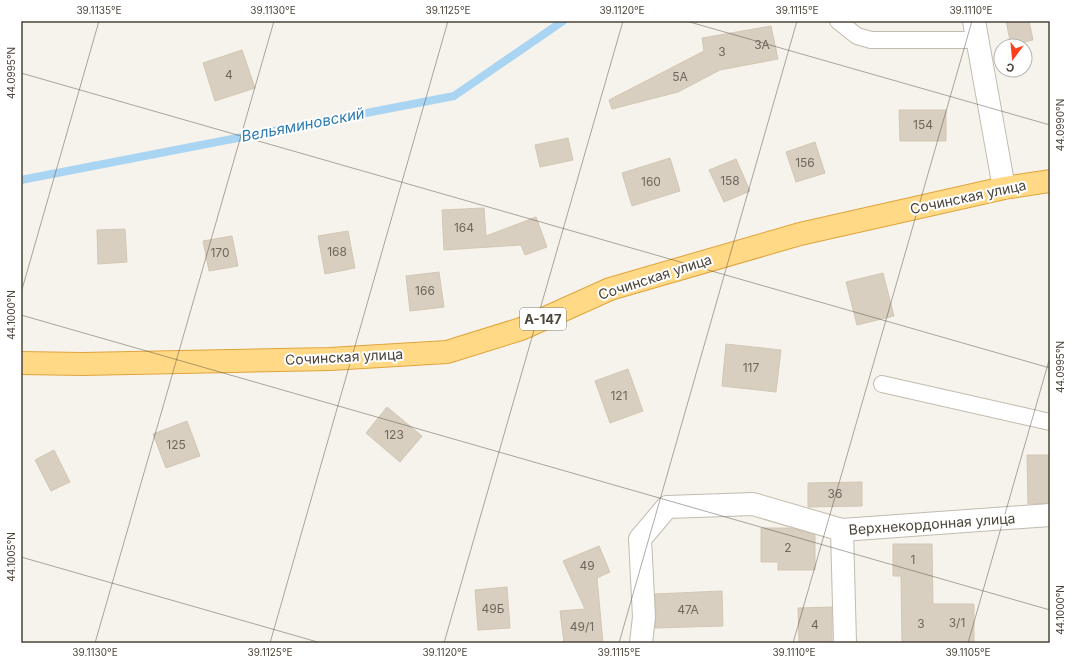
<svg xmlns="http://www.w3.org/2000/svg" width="1071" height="664" font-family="Inter,sans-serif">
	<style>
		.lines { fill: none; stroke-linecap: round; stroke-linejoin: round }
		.stream { stroke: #a9d4f2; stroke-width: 8 }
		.building { fill: #d8cfc1; stroke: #d3c7b4 }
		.service-casing { stroke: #c2bbae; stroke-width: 18 }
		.minor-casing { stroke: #c2bbae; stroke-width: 24 }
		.trunk-casing { stroke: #e0a43c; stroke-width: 24 }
		.service { stroke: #fff; stroke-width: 16 }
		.minor { stroke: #fff; stroke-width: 22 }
		.trunk { stroke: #ffd985; stroke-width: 22 }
		.ticks { fill: none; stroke: #4b4439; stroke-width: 1; stroke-opacity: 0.45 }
		.labels { text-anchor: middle; stroke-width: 4; stroke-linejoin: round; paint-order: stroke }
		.number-label { font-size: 12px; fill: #6e675b }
		.shield { fill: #fff; stroke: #817c74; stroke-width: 1 }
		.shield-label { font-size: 13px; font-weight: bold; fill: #4b4439 }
		.street-label { font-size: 14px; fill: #4b4439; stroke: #fff }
		.water-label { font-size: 15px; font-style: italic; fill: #2e7ab2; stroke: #fff }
		.neatline { fill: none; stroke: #4b4439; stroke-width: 1.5 }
		.ticks-label { font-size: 10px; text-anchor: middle; fill: #4b4439 }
	</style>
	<rect width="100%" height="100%" fill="#f6f3ec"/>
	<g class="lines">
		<path class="stream" d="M 21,180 L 454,96 L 563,21"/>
	</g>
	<g class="building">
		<path d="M 1006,21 L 1029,21 L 1033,40 L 1011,45 Z"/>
		<path d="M 771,26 L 778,59 L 720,70 L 678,92 L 612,109 L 609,100 L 704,51 L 702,38 Z"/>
		<path d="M 242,50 L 255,88 L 215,101 L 203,63 Z"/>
		<path d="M 899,110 L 946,110 L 946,141 L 900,141 Z"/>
		<path d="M 568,138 L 573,160 L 540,167 L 535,145 Z"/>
		<path d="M 815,142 L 825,173 L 796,182 L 786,152 Z"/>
		<path d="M 670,158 L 680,191 L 632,206 L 622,173 Z"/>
		<path d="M 736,159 L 750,191 L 724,202 L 709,170 Z"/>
		<path d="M 484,208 L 486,236 L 536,217 L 547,247 L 525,255 L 521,245 L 444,250 L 442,210 Z"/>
		<path d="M 125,229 L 127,262 L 98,264 L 97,230 Z"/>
		<path d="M 348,231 L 355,268 L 325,274 L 318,236 Z"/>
		<path d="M 232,236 L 238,266 L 209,271 L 203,241 Z"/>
		<path d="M 439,272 L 444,307 L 410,311 L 406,276 Z"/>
		<path d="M 883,273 L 894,316 L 857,325 L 846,282 Z"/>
		<path d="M 726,344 L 781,350 L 776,392 L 722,386 Z"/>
		<path d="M 628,369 L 643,411 L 610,423 L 595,381 Z"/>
		<path d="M 387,407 L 422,436 L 400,462 L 366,433 Z"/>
		<path d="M 187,421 L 200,456 L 166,468 L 153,434 Z"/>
		<path d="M 54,450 L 70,482 L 51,491 L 35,460 Z"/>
		<path d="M 1027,455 L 1050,455 L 1050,503 L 1028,504 Z"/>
		<path d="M 862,482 L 862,506 L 808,507 L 808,483 Z"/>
		<path d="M 761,528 L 791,528 L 815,535 L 815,570 L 778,570 L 778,562 L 761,562 Z"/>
		<path d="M 893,544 L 932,544 L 933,604 L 974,604 L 974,643 L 902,643 L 901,576 L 893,576 Z"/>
		<path d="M 599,546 L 610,572 L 597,578 L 603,643 L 564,643 L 560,611 L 585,609 L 563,561 Z"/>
		<path d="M 507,587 L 510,628 L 478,630 L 475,590 Z"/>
		<path d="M 722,591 L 723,626 L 655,628 L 656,616 L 655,594 Z"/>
		<path d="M 832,607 L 832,642 L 799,643 L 798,608 Z"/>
	</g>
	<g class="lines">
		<g class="service-casing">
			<g id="service">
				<path d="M 838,21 L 857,36 L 871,40 L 978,40"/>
				<path d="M 882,384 L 1050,422"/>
			</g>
		</g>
		<g class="minor-casing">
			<g id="minor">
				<path d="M 974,21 L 1004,188"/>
				<path d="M 842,530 L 845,643"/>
				<path d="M 641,643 L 644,617 L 640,539 L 667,507 L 753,504 L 842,530 L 1050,515"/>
			</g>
		</g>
		<g class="trunk-casing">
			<path id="trunk" d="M 21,363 L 82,364 L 330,359 L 447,352 L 521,329 L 610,289 L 800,234 L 1004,188 L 1050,181"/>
		</g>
		<use href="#service" class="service"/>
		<use href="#minor" class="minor"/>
		<use href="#trunk" class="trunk"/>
	</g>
	<path class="ticks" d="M 686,21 L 1050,125M 21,73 L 1050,368M 21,293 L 99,21M 21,315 L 1050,610M 21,557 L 321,643M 95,643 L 274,21M 270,643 L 448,21M 444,643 L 623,21M 619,643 L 797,21M 793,643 L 972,21M 968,643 L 1050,357"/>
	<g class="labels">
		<g class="number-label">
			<text x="762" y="49">3А</text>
			<text x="722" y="56">3</text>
			<text x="229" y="79">4</text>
			<text x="680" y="81">5А</text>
			<text x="923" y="129">154</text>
			<text x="805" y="167">156</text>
			<text x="730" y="185">158</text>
			<text x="651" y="186">160</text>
			<text x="464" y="232">164</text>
			<text x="337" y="256">168</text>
			<text x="220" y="257">170</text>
			<text x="425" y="295">166</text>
			<text x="751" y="372">117</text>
			<text x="619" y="400">121</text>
			<text x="394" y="439">123</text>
			<text x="176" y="449">125</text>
			<text x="835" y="498">36</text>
			<text x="788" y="552">2</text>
			<text x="913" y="564">1</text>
			<text x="587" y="570">49</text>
			<text x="493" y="613">49Б</text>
			<text x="688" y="614">47А</text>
			<text x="957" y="627">3/1</text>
			<text x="921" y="628">3</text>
			<text x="815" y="629">4</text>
			<text x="582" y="631">49/1</text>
		</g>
		<rect class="shield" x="520" y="308" width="46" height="22" rx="3"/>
		<g class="shield-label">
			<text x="543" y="324">А-147</text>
		</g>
		<g class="street-label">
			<text transform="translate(968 197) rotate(-12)" y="5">Сочинская улица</text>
			<text transform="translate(655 277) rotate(-18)" y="5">Сочинская улица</text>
			<text transform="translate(344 357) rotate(-3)" y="5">Сочинская улица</text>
			<text transform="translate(932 524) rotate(-4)" y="5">Верхнекордонная улица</text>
		</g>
		<g class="water-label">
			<text transform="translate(303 125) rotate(-11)" y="5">Вельяминовский</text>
		</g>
	</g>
	<rect width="1071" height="664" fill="none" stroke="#ffffff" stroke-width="44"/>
	<g transform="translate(1013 58) rotate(196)"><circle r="19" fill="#ffffff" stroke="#b7b4b0"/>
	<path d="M0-3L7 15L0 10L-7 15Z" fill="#fc3f1d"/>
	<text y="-6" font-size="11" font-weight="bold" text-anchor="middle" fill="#4b4439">С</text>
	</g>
	<rect x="22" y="22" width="1027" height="620" class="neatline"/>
	<g class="ticks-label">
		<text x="99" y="14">39.1135°E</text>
		<text x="273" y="14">39.1130°E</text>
		<text x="448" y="14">39.1125°E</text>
		<text x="622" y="14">39.1120°E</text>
		<text x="797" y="14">39.1115°E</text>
		<text x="971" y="14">39.1110°E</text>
		<text transform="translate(11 73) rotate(-90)" y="4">44.0995°N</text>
		<text transform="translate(1060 125) rotate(-90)" y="4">44.0990°N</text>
		<text transform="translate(11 315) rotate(-90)" y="4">44.1000°N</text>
		<text transform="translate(1060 367) rotate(-90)" y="4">44.0995°N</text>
		<text transform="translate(11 557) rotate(-90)" y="4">44.1005°N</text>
		<text transform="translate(1060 610) rotate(-90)" y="4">44.1000°N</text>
		<text x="95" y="656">39.1130°E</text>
		<text x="270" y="656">39.1125°E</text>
		<text x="445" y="656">39.1120°E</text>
		<text x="619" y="656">39.1115°E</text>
		<text x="794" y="656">39.1110°E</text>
		<text x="968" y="656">39.1105°E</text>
	</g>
</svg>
